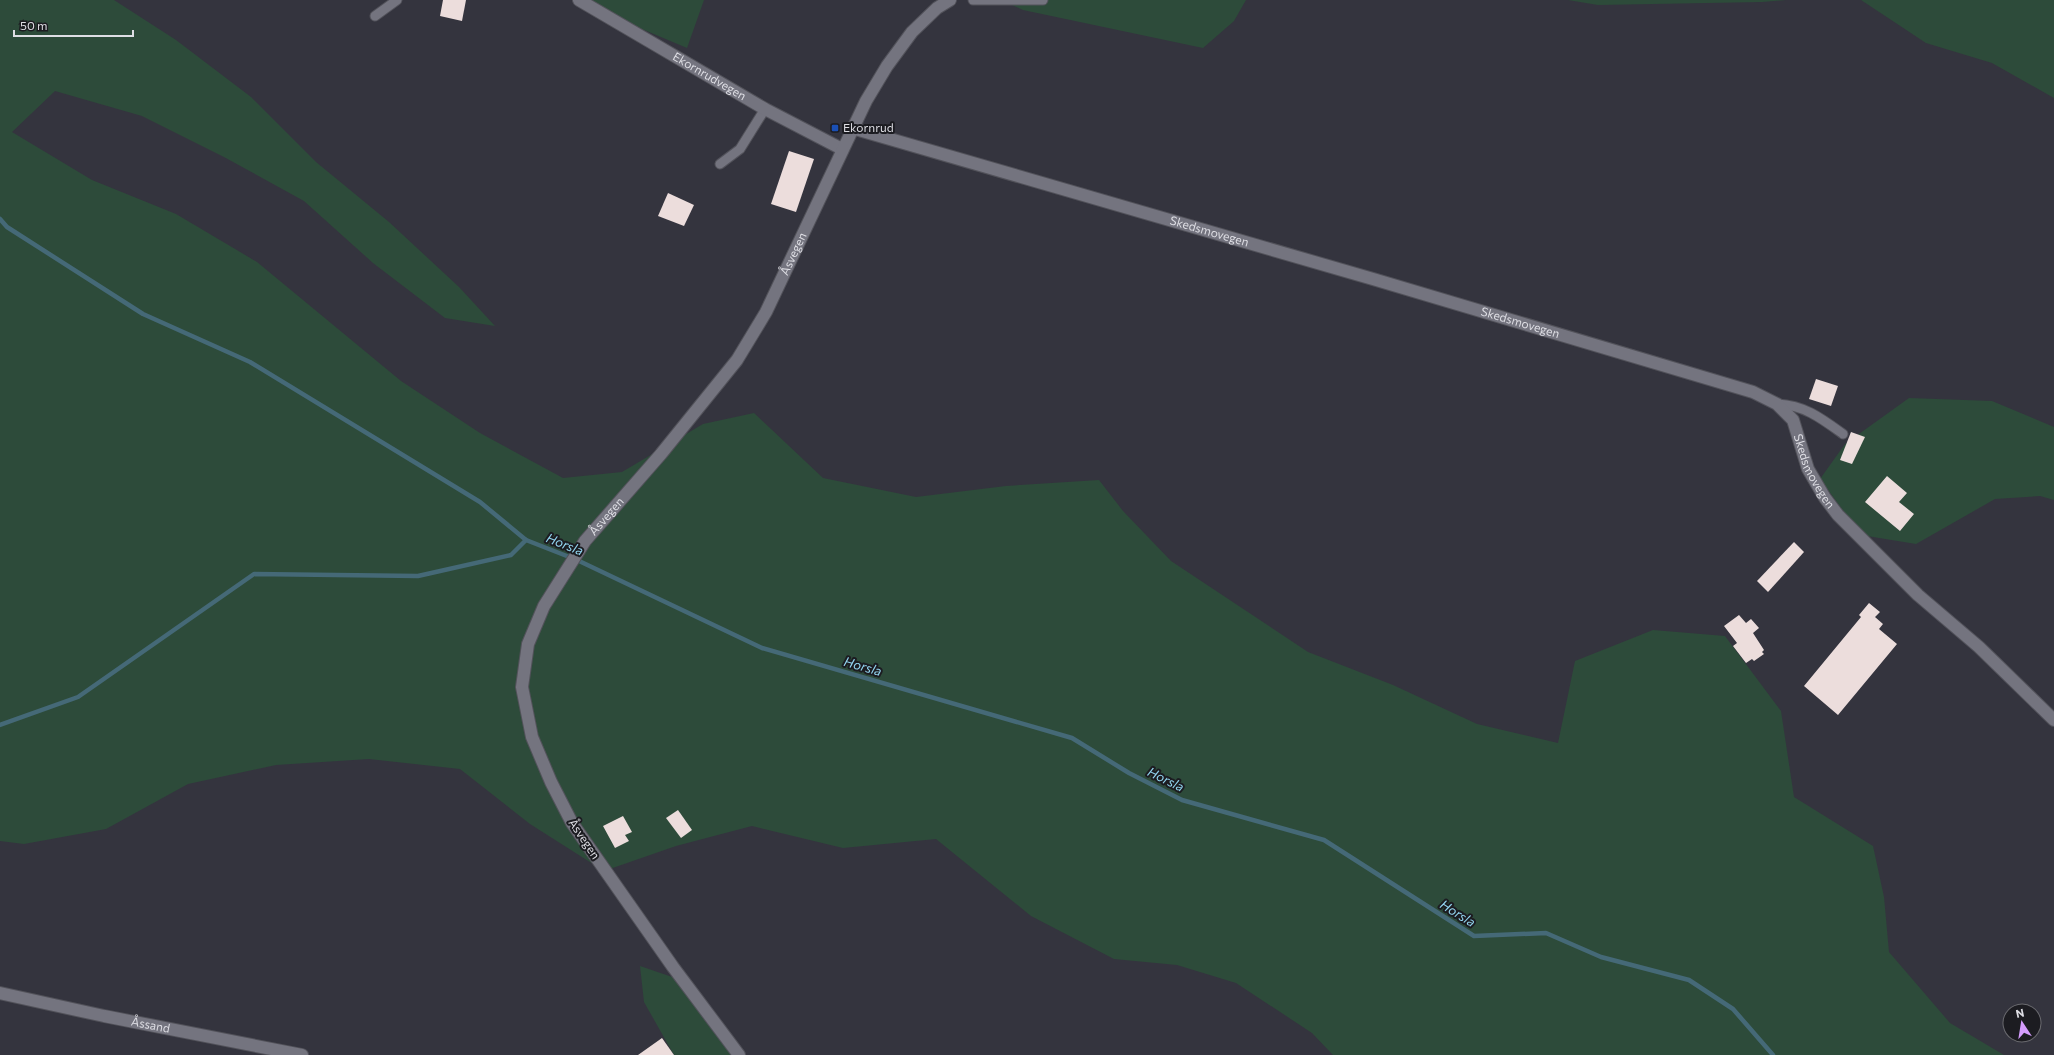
<svg xmlns="http://www.w3.org/2000/svg" width="2054" height="1055" font-family="Commissioner,sans-serif">
	<style>
		.green { fill: #2d4b3a }
		.lines { fill: none; stroke-linecap: round; stroke-linejoin: round }
		.stream { stroke: #456977; stroke-width: 4.5 }
		.building { fill: #ecdddc }
		.lane-casing { stroke: #52525a; stroke-width: 11 }
		.street-casing { stroke: #52525a; stroke-width: 14 }
		.secondary-casing { stroke: #52525a; stroke-width: 14 }
		.lane { stroke: #74747f; stroke-width: 9 }
		.street { stroke: #74747f; stroke-width: 12 }
		.secondary { stroke: #74747f; stroke-width: 12 }
		.transit-dot { fill: #1a4fb4; stroke: #1c1c21; stroke-width: 1.5 }
		.labels { text-anchor: middle; stroke-width: 4; stroke-linejoin: round; paint-order: stroke }
		.street-label { font-size: 12px; fill: #dedee4; stroke: #1c1c21 }
		.poi-label { font-size: 12px; fill: #dedee4; stroke: #1c1c21; text-anchor: start }
		.water-label { font-size: 13px; font-style: italic; fill: #93d6f1; stroke: #1c1c21 }
	</style>
	<rect width="100%" height="100%" fill="#34343e"/>
	<g class="green">
		<path d="M 0,0 L 114,0 L 176,40 L 251,97 L 316,162 L 389,222 L 459,287 L 495,326 L 445,318 L 373,263 L 304,201 L 224,157 L 142,116 L 55,91 L 12,132 L 92,180 L 176,214 L 257,262 L 401,381 L 480,433 L 563,478 L 622,472 L 703,424 L 754,413 L 823,478 L 916,497 L 1006,486 L 1099,480 L 1123,511 L 1171,561 L 1308,652 L 1393,685 L 1477,724 L 1558,743 L 1575,661 L 1653,630 L 1725,636 L 1781,711 L 1794,797 L 1873,846 L 1884,897 L 1889,952 L 1950,1023 L 2004,1055 L 1333,1055 L 1312,1033 L 1236,983 L 1177,965 L 1114,959 L 1031,916 L 936,839 L 843,848 L 752,826 L 676,846 L 604,871 L 530,824 L 460,769 L 369,759 L 276,765 L 188,784 L 106,829 L 24,844 L 0,841 Z"/>
		<path d="M 573,0 L 704,0 L 687,48 Z"/>
		<path d="M 1001,0 L 1246,0 L 1234,21 L 1203,48 L 1023,10 Z"/>
		<path d="M 1568,0 L 1786,0 L 1762,2 L 1598,5 Z"/>
		<path d="M 1861,0 L 2054,0 L 2054,98 L 1992,63 L 1926,43 Z"/>
		<path d="M 1909,398 L 1992,401 L 2054,427 L 2054,500 L 2040,496 L 1995,499 L 1916,544 L 1861,535 L 1820,479 L 1845,444 Z"/>
		<path d="M 640,966 L 678,979 L 742,1055 L 674,1055 L 644,1002 Z"/>
	</g>
	<g class="lines">
		<g class="stream">
			<path d="M 0,219 L 7,227 L 143,314 L 250,362 L 480,502 L 526,540 L 577,560 L 762,648 L 1072,738 L 1129,773 L 1182,800 L 1324,840 L 1474,936 L 1546,933 L 1601,957 L 1689,980 L 1733,1009 L 1773,1055"/>
			<path d="M 0,725 L 78,697 L 254,574 L 418,576 L 511,555 L 526,540"/>
		</g>
	</g>
	<g class="building">
		<path d="M 443,0 L 466,0 L 462,21 L 440,16 Z"/>
		<path d="M 789,151 L 814,159 L 796,212 L 771,204 Z"/>
		<path d="M 668,193 L 694,205 L 684,226 L 658,216 Z"/>
		<path d="M 1816,379 L 1838,386 L 1831,406 L 1809,399 Z"/>
		<path d="M 1851,432 L 1865,437 L 1852,464 L 1840,460 Z"/>
		<path d="M 1887,476 L 1907,493 L 1899,502 L 1914,514 L 1900,531 L 1865,502 Z"/>
		<path d="M 1794,542 L 1804,552 L 1768,592 L 1757,581 Z"/>
		<path d="M 1869,603 L 1880,612 L 1875,617 L 1883,624 L 1879,629 L 1897,644 L 1838,715 L 1804,686 L 1861,617 L 1859,615 Z"/>
		<path d="M 1739,615 L 1746,623 L 1751,619 L 1759,628 L 1753,633 L 1764,650 L 1762,652 L 1764,654 L 1754,661 L 1752,659 L 1746,663 L 1733,646 L 1737,643 L 1724,626 Z"/>
		<path d="M 678,810 L 692,830 L 681,838 L 666,818 Z"/>
		<path d="M 623,816 L 632,832 L 625,835 L 629,841 L 615,848 L 603,826 Z"/>
		<path d="M 662,1038 L 674,1055 L 638,1055 Z"/>
	</g>
	<g class="lines">
		<g class="lane-casing">
			<g id="lane">
				<path d="M 973,0 L 1043,0"/>
				<path d="M 375,16 L 397,0"/>
				<path d="M 720,164 L 740,149 L 765,109"/>
				<path d="M 1777,404 C 1804,405 1821,418 1843,434"/>
			</g>
		</g>
		<g class="street-casing">
			<g id="street">
				<path id="s1" d="M 852,128 L 1373,279 L 1753,392 L 1777,404 L 1793,420 L 1808,469 L 1825,498 L 1838,515 L 1918,595 L 1979,647 L 2054,720"/>
				<path id="s2" d="M 0,993 L 104,1016 L 302,1055"/>
			</g>
		</g>
		<g class="secondary-casing">
			<g id="secondary">
				<path id="s3" d="M 579,0 L 765,109 L 842,149"/>
				<path id="s4" d="M 739,1055 L 673,967 L 572,823 L 551,782 L 532,737 L 522,687 L 528,644 L 544,606 L 585,541 L 661,454 L 737,360 L 766,312 L 866,101 L 887,66 L 912,32 L 937,8 L 950,0"/>
			</g>
		</g>
		<use href="#lane" class="lane"/>
		<use href="#street" class="street"/>
		<use href="#secondary" class="secondary"/>
	</g>
	<rect class="transit-dot" x="831" y="124" width="8" height="8" rx="2"/>
	<g class="labels">
		<g class="street-label">
			<text dy="4" stroke="none"><textPath href="#s3" startOffset="151">Ekornrudvegen</textPath></text>
			<text dy="4" stroke="none"><textPath href="#s1" startOffset="372">Skedsmovegen</textPath></text>
			<text dy="4" stroke="none"><textPath href="#s4" startOffset="950">Åsvegen</textPath></text>
			<text dy="4" stroke="none"><textPath href="#s1" startOffset="696">Skedsmovegen</textPath></text>
			<text dy="4" stroke="none"><textPath href="#s1" startOffset="1044">Skedsmovegen</textPath></text>
			<text dy="4" stroke="none"><textPath href="#s4" startOffset="626">Åsvegen</textPath></text>
			<text transform="translate(584 839) rotate(56)" y="4">Åsvegen</text>
			<text dy="4" stroke="none"><textPath href="#s2" startOffset="154">Åssand</textPath></text>
		</g>
		<g class="poi-label">
			<text x="843" y="132">Ekornrud</text>
		</g>
		<g class="water-label">
			<text transform="translate(565 544) rotate(22)" y="5">Horsla</text>
			<text transform="translate(863 666) rotate(16)" y="5">Horsla</text>
			<text transform="translate(1166 779) rotate(26)" y="5">Horsla</text>
			<text transform="translate(1458 913) rotate(32)" y="5">Horsla</text>
		</g>
	</g>
	<g transform="translate(2022 1023) rotate(348)"><circle r="19" fill="#1c1c21" stroke="#6a6a6f"/>
	<path d="M0-3L7 15L0 10L-7 15Z" fill="#d49cfc"/>
	<text y="-6" font-size="11" font-weight="bold" text-anchor="middle" fill="#dedee4">N</text>
	</g>
	<path d="M14 30v6h119v-6" fill="none" stroke="#dedee4" stroke-width="2"/>
	<text x="20" y="30" font-size="12" fill="#dedee4" stroke="#1c1c21" stroke-width="3" paint-order="stroke">50 m</text>
</svg>
